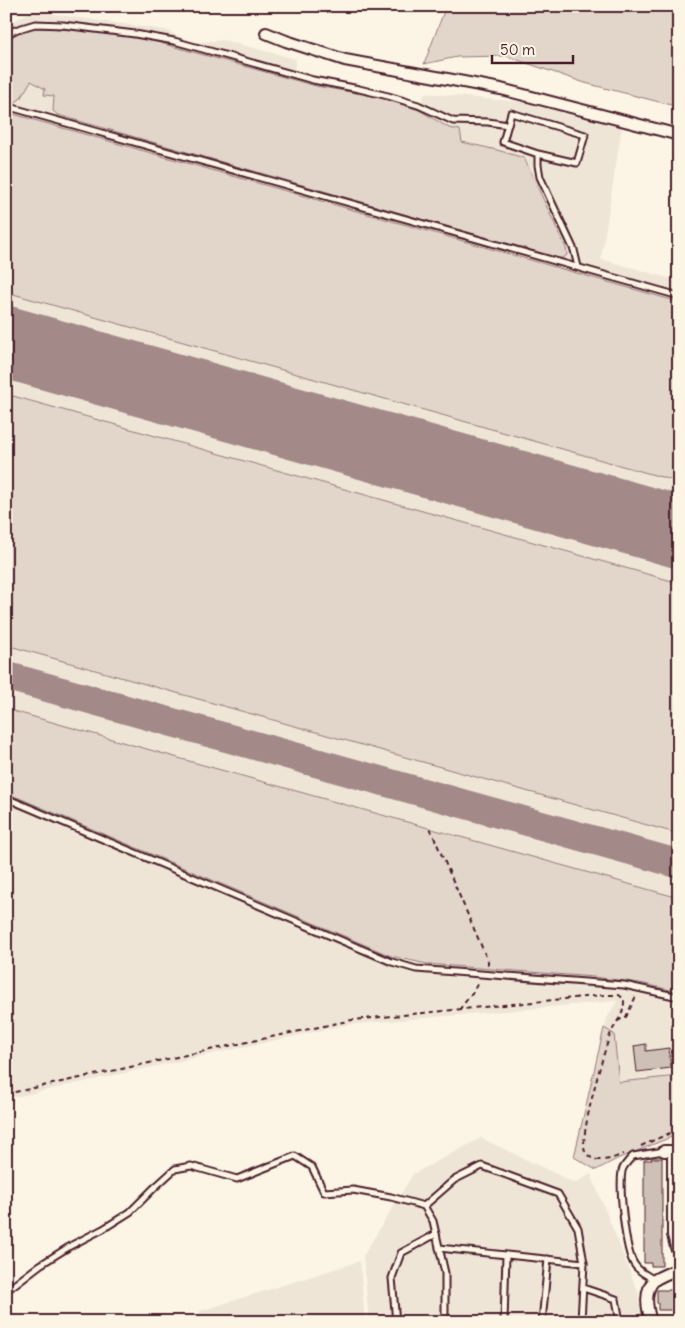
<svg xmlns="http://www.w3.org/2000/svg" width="685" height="1328" font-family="Delius,sans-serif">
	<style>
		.built { fill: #eee5d7 }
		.green { fill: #e2d5ca; stroke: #967a7a }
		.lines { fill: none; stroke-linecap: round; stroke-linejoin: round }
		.taxiway { stroke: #a38a88; stroke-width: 29 }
		.runway { stroke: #a38a88; stroke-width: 72 }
		.building { fill: #cfc0b7; stroke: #4a1f2b }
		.lane-casing { stroke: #4a1f2b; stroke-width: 9 }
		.street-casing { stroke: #4a1f2b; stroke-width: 14 }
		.path { stroke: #4a1f2b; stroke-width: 2; stroke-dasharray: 5 4; stroke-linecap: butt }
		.lane { stroke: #fcf5e5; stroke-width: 5 }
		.street { stroke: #fcf5e5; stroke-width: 10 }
	</style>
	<rect width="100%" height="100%" fill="#fcf5e5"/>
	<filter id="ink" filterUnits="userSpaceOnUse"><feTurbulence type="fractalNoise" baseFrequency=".02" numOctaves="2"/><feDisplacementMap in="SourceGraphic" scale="10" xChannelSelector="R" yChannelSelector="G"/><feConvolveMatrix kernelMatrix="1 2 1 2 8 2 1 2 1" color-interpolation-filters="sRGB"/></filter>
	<g filter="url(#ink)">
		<g class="built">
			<path d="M 31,11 L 166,30 L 192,43 L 223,40 L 296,59 L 294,73 L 422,101 L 425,93 L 532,103 L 622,127 L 601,259 L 679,281 L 679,1134 L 617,1159 L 596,1170 L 574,1157 L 607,1018 L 617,1001 L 345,1025 L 6,1099 L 6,26 Z"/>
			<path d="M 481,1138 L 575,1183 L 591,1174 L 638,1292 L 640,1303 L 646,1322 L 369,1322 L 363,1256 L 413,1174 Z"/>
			<path d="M 360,1261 L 365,1322 L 201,1322 L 200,1311 Z"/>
		</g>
		<g class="green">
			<path d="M 446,6 L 679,6 L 679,107 L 585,83 L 506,56 L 457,57 L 424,64 Z"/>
			<path d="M 35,27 L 103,32 L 146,39 L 316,86 L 379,97 L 419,110 L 449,128 L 460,130 L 462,142 L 497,150 L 524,158 L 566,248 L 567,255 L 563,258 L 557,258 L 58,115 L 53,111 L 54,96 L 44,95 L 45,89 L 31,81 L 20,99 L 14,103 L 6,101 L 6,38 L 15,33 Z"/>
			<path d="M 6,112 L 679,302 L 679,482 L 6,292 Z"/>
			<path d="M 6,394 L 679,583 L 679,834 L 6,645 Z"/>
			<path d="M 6,709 L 196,763 L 679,898 L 679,992 L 640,983 L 594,977 L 427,964 L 391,956 L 19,798 L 6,794 Z"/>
			<path d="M 604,1028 L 614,1034 L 619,1082 L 679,1076 L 679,1134 L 617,1159 L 596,1170 L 574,1157 Z"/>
		</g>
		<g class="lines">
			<path class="taxiway" d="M 6,676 L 679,864"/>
			<path class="runway" d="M 6,342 L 679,532"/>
		</g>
		<g class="building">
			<path d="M 646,1044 L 646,1051 L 669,1048 L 671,1068 L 637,1072 L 634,1046 Z"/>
			<path d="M 651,1158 L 662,1158 L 662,1266 L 651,1266 L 651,1263 L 644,1263 L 644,1160 L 652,1160 Z"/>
			<path d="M 657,1290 L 679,1290 L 679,1310 L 658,1310 L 658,1303 L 657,1303 Z"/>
		</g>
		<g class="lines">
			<g class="lane-casing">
				<g id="lane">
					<path d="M 6,35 L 15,30 L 35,24 L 63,25 L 135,34 L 174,41 L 313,80 L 359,89 L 388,96 L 418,105 L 453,121 L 488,122 L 508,125"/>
					<path d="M 6,106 L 679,296"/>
					<path d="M 538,154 L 577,163 L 585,135 L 511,113 L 503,142 L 538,154 L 538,165 L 540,177 L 574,250 L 578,267"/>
					<path d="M 6,798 L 392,962 L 416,969 L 624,985 L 679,997"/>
					<path d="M 424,1206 L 454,1180 L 482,1166 L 558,1194 L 578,1228 L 584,1263 L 581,1322"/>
					<path d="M 439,1248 L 584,1263"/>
					<path d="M 655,1280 C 646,1275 636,1270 632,1260 C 625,1244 619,1189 622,1171 C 623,1166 629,1160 633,1156 L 664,1151"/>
					<path d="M 583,1288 L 616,1299 L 620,1322"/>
					<path d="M 6,1291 L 40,1265 L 72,1245 L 103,1229 L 130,1212 L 154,1188 L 175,1169 L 191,1166 L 237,1179 L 295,1156 L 312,1167 L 324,1192 L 353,1190 L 391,1197 L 424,1206 L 433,1221 L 445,1273 L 445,1322"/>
					<path d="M 396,1322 L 392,1278 L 401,1253 L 436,1234"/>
					<path d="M 504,1322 L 506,1255"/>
					<path d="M 542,1322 L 548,1259"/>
				</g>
			</g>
			<g class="street-casing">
				<g id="street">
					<path d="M 266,33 L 286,41 L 345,60 L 501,89 L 679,135"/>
					<path d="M 664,1151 L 673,1151 L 673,1235 L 676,1247 L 679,1251"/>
					<path d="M 651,1322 C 647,1308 643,1289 656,1279 C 663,1275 672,1272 679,1268"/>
				</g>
			</g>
			<g class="path">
				<path d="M 430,828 L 488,961 L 488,967"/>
				<path d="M 459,1010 L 473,992 L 479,981"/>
				<path d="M 617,1021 L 626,1017 L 636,996"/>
				<path d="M 6,1094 L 186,1055 L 352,1020 L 604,995 L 619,995 L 624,999 C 624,1002 624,1007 623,1010 C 620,1020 612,1028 609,1038 C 603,1055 579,1137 585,1151 C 593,1166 612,1159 623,1154"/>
				<path d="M 641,1146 L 679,1129"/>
			</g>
			<use href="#lane" class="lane"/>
			<use href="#street" class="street"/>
		</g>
	</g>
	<rect width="685" height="1328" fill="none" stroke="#fcf5e5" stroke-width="25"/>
	<rect x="12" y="12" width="660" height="1303" fill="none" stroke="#4a1f2b" stroke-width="2" filter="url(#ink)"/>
	<path d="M492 55v8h81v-8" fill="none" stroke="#4a1f2b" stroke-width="2.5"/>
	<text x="500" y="55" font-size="15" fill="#4a1f2b" stroke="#fcf5e5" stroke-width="4" paint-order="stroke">50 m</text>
</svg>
